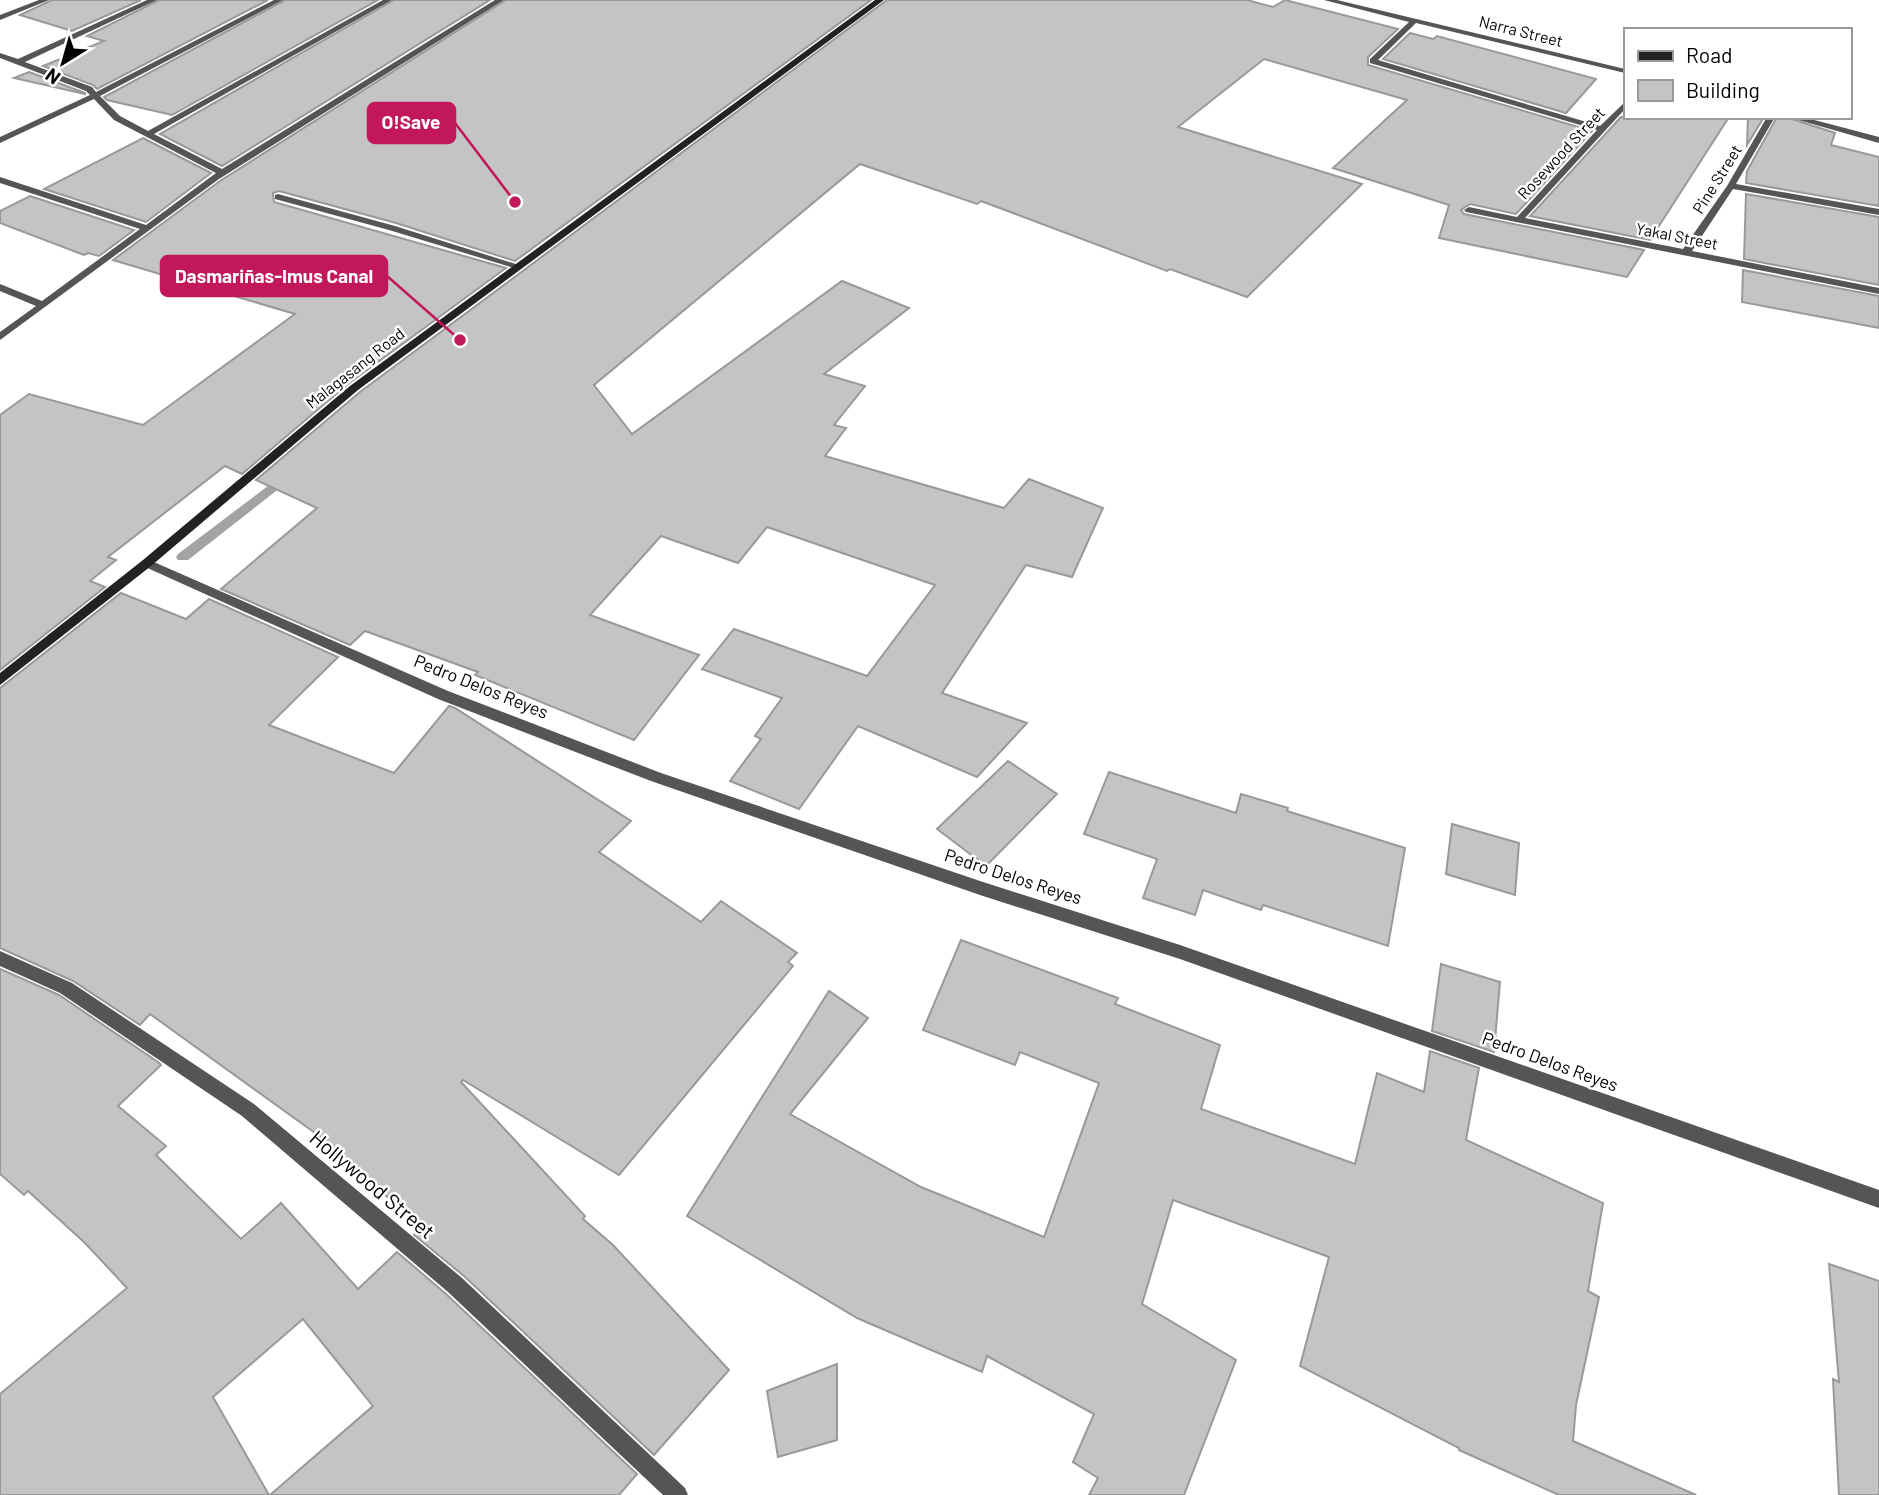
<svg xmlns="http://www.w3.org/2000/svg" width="1879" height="1495" font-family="Barlow,sans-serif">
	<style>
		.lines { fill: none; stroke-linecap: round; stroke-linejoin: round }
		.stream { fill: #a3a3a3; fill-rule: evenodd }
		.building { fill: #c4c4c4; stroke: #999; stroke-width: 2 }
		.minor { fill: #555; fill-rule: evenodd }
		.secondary { fill: #222; fill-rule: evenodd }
		.labels { text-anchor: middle; stroke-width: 5; stroke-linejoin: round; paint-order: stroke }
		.far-street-label { font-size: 16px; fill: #000; stroke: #fff }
		.street-label { font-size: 18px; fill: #000; stroke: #fff }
		.near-street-label { font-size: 21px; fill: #000; stroke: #fff }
		.leader { fill: none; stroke: #c2185b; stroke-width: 2.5 }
		.callout-dot { fill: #c2185b; stroke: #fff; stroke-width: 2.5 }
		.callout { fill: #c2185b; stroke: #c2185b; stroke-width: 2.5 }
		.callout-label { font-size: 19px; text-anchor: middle; font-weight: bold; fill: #fff }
	</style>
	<rect width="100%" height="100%" fill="#fff"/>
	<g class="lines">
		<path class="stream" d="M 289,470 L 294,471 L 294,477 L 188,560 L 178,560 L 176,557 L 178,554 Z"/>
	</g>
	<g class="building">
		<path d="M 52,0 L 141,0 L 72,31 L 20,15 Z"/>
		<path d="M 159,0 L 268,0 L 97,89 L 93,85 L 43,66 L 104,41 L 87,36 Z"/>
		<path d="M 285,0 L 378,0 L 172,115 L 107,100 L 104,97 Z"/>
		<path d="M 394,0 L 490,0 L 222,166 L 160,134 Z"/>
		<path d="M 506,0 L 871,0 L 515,261 L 396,223 L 279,191 L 273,193 L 274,202 L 506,268 L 348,384 L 242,474 L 225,466 L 108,557 L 116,560 L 90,581 L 105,587 L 0,670 L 0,415 L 29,394 L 143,425 L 295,314 L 113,260 L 220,181 Z"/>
		<path d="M 887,0 L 1247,0 L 1273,7 L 1285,0 L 1398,29 L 1368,57 L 1368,65 L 1592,131 L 1516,214 L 1470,204 L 1461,210 L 1464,214 L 1644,250 L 1627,277 L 1439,238 L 1449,205 L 1333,168 L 1407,100 L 1264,59 L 1178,127 L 1362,184 L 1247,297 L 1170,269 L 1167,271 L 981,201 L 977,204 L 860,164 L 594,385 L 632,434 L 842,281 L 909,308 L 824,374 L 865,386 L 834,425 L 846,428 L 825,456 L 1004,508 L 1029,479 L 1103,508 L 1072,577 L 1026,565 L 942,693 L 1027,723 L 977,777 L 858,726 L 799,809 L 730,781 L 761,739 L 755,736 L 782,698 L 702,669 L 734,629 L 867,676 L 935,585 L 767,527 L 738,563 L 661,536 L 590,615 L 699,655 L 634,740 L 475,675 L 478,672 L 365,631 L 350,645 L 221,589 L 317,508 L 256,480 L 360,392 Z"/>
		<path d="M 1410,33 L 1433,39 L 1437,36 L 1596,79 L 1566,113 L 1383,59 Z"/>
		<path d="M 29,72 L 85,93 L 85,94 L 14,78 Z"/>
		<path d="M 1621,117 L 1729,117 L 1650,240 L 1530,216 Z"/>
		<path d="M 1748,117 L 1764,117 L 1747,145 Z"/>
		<path d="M 1777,117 L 1786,117 L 1835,133 L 1831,145 L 1879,157 L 1879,206 L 1746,183 L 1747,171 Z"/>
		<path d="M 143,138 L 211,173 L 146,222 L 44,189 Z"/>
		<path d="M 1746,194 L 1879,217 L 1879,285 L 1744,259 Z"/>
		<path d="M 30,196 L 134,230 L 99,256 L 88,253 L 84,255 L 0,223 L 0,211 Z"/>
		<path d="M 1743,270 L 1879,296 L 1879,328 L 1742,302 Z"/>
		<path d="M 121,593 L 186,619 L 209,599 L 338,657 L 269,725 L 394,773 L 449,706 L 455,708 L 631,821 L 599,852 L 701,922 L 721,901 L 797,953 L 788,962 L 793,966 L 619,1175 L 463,1080 L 461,1082 L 585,1216 L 583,1219 L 613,1245 L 729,1370 L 654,1455 L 464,1276 L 414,1235 L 424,1225 L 334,1156 L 340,1151 L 150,1014 L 140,1025 L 73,981 L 0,948 L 0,688 Z"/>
		<path d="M 1008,761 L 1057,794 L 986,866 L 937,829 Z"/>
		<path d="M 1109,772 L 1236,813 L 1241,794 L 1288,808 L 1287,811 L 1405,848 L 1388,946 L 1263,905 L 1261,910 L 1203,890 L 1195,915 L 1143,898 L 1157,859 L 1084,834 Z"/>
		<path d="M 1452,824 L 1519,843 L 1515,895 L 1446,874 Z"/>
		<path d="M 961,940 L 1118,998 L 1115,1004 L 1220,1045 L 1201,1109 L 1355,1164 L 1377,1073 L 1424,1092 L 1430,1051 L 1479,1068 L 1466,1140 L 1603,1203 L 1588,1291 L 1599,1297 L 1576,1405 L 1573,1441 L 1696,1495 L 1559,1495 L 1459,1450 L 1459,1448 L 1300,1366 L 1329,1257 L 1173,1200 L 1142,1304 L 1236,1360 L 1184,1495 L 1089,1495 L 1098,1478 L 1073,1462 L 1094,1414 L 987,1356 L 982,1372 L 857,1318 L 687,1216 L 829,991 L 868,1018 L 790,1114 L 921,1187 L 1044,1237 L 1099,1083 L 1020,1052 L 1015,1065 L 923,1030 Z"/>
		<path d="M 1441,964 L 1500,982 L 1494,1052 L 1432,1031 Z"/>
		<path d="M 0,969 L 59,995 L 158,1062 L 161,1065 L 118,1106 L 166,1146 L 156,1155 L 241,1239 L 281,1203 L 358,1289 L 397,1252 L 446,1294 L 637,1474 L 619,1495 L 270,1495 L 373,1406 L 303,1319 L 213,1397 L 269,1495 L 0,1495 L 0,1394 L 127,1288 L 85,1243 L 28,1191 L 24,1195 L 0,1174 Z"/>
		<path d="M 1829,1264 L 1879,1281 L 1879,1495 L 1839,1495 L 1833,1379 L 1839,1382 Z"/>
		<path d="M 837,1364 L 837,1440 L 778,1457 L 767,1391 Z"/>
	</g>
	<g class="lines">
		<g class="minor">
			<path d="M 39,0 L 49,0 L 0,20 L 0,15 Z"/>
			<path d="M 147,0 L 157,0 L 25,62 L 92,87 L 96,92 L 274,0 L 283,0 L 100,96 L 120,116 L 148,131 L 383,0 L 392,0 L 154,134 L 222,169 L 495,0 L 504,0 L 219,179 L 0,340 L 0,332 L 36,306 L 0,291 L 0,284 L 42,301 L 140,229 L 0,183 L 0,177 L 146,225 L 216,173 L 114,120 L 94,99 L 0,143 L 0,137 L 90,95 L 86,91 L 0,58 L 0,53 L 18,59 Z"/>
			<path d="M 1324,0 L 1337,0 L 1625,69 L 1625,73 L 1416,23 L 1378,60 L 1600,126 L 1625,102 L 1625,109 L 1525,218 L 1683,249 L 1727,186 L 1767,117 L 1775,117 L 1736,184 L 1879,209 L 1879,215 L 1733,189 L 1692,251 L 1879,288 L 1879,294 L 1466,212 L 1464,210 L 1469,207 L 1517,217 L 1597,130 L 1370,63 L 1370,59 L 1409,22 Z"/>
			<path d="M 1788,117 L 1803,117 L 1879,137 L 1879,143 Z"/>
			<path d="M 278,194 L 395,226 L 522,266 L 514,268 L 389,230 L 275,199 L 275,195 Z"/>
			<path d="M 147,559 L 448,691 L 661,773 L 980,881 L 1180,945 L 1879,1190 L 1879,1208 L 1180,959 L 980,895 L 651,781 L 438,699 L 143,566 L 141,563 Z"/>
			<path d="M 0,951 L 72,983 L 254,1104 L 462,1278 L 685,1488 L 688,1495 L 663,1495 L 448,1292 L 242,1116 L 60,993 L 0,966 Z"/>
		</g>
		<path class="secondary" d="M 875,0 L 884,0 L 358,390 L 151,566 L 0,685 L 0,673 L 143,560 L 350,386 Z"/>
	</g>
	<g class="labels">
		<g class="far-street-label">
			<text transform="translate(1521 31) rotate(14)" y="6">Narra Street</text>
			<text transform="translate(1561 153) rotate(-47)" y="6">Rosewood Street</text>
			<text transform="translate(1717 179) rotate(-58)" y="6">Pine Street</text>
			<text transform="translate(1677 236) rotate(11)" y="6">Yakal Street</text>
			<text transform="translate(355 368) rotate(-38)" y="6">Malagasang Road</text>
		</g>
		<g class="street-label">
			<text transform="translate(481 687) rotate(22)" y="6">Pedro Delos Reyes</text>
			<text transform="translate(1013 877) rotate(18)" y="6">Pedro Delos Reyes</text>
			<text transform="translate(1550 1062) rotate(20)" y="6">Pedro Delos Reyes</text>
		</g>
		<g class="near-street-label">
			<text transform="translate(372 1185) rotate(40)" y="7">Hollywood Street</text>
		</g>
	</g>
	<path class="leader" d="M515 202L455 123M460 340L387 276"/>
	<g class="callout-dot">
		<circle cx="515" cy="202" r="7"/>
		<circle cx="460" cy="340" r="7"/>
	</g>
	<g class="callout">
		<rect x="368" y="103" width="87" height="40" rx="7"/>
		<rect x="161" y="256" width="226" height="40" rx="7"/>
	</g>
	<g class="callout-label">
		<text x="411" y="129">O!Save</text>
		<text x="274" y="283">Dasmariñas-Imus Canal</text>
	</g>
	<rect x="1624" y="28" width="228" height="91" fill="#ffffff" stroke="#999999" stroke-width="2"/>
	<rect x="1638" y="51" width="35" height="10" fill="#222222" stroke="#999999" stroke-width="2"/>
	<text x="1686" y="63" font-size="21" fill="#000000">Road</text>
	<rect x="1638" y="80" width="35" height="21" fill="#c4c4c4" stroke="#999999" stroke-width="2"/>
	<text x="1686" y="98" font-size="21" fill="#000000">Building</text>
	<g transform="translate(63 63) rotate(217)" stroke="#ffffff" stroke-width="5" paint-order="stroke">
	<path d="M0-5L12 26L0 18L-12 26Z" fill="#000000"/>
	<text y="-10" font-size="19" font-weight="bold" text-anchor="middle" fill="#000000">N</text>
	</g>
</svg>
